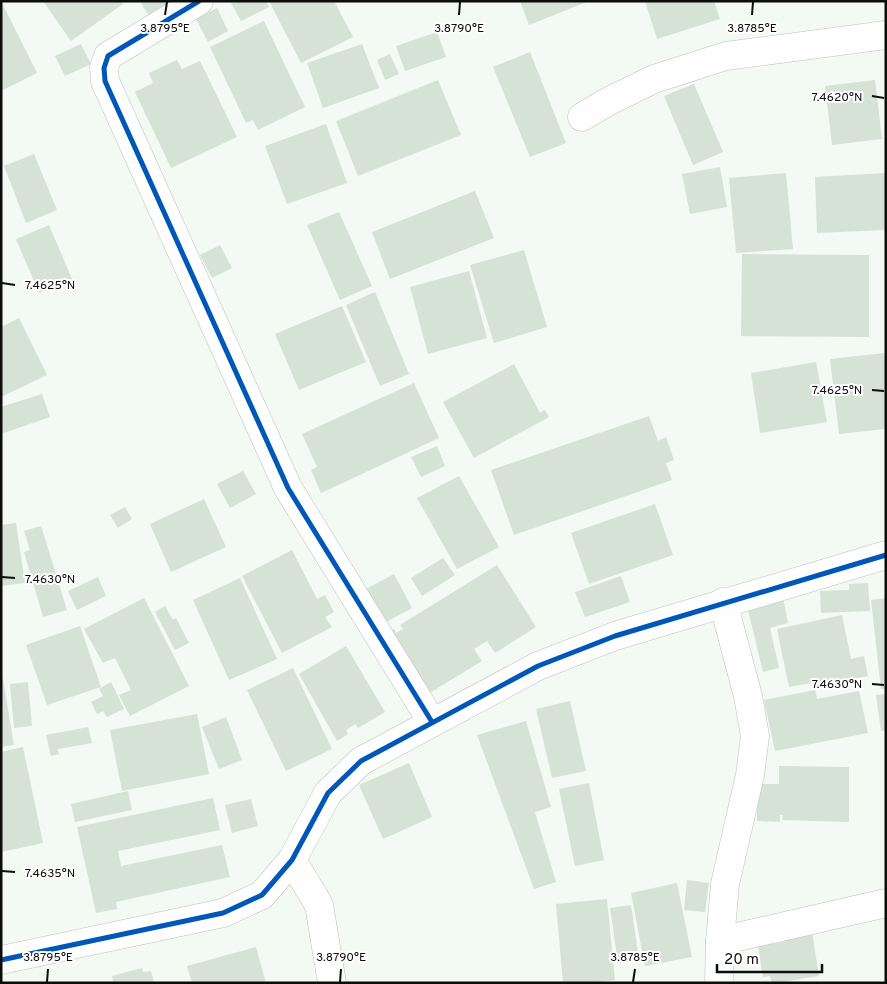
<svg xmlns="http://www.w3.org/2000/svg" width="887" height="984" font-family="Overpass,sans-serif">
	<style>
		.building { fill: #d6e2d6 }
		.lines { fill: none; stroke-linecap: round; stroke-linejoin: round }
		.minor-casing { stroke: #bdc1bd; stroke-width: 29 }
		.minor { stroke: #fdfefd; stroke-width: 28 }
		.cycleway-casing { stroke: #fff; stroke-width: 8 }
		.cycleway { stroke: #0057b8; stroke-width: 5 }
		.ticks { fill: none; stroke: #0b0e0b; stroke-width: 2 }
		.ticks-label { font-size: 12px; text-anchor: middle; fill: #0b0e0b; stroke: #fff; stroke-width: 4; stroke-linejoin: round; paint-order: stroke }
	</style>
	<rect width="100%" height="100%" fill="#f3f9f3"/>
	<g class="building">
		<path d="M 1,1 L 37,73 L 1,91 Z"/>
		<path d="M 43,1 L 121,1 L 123,4 L 71,41 Z"/>
		<path d="M 144,1 L 173,1 L 149,16 L 141,3 Z"/>
		<path d="M 230,1 L 266,1 L 269,7 L 241,21 Z"/>
		<path d="M 269,1 L 334,1 L 353,37 L 301,63 Z"/>
		<path d="M 520,1 L 589,1 L 529,25 Z"/>
		<path d="M 645,1 L 714,1 L 720,19 L 657,39 Z"/>
		<path d="M 217,8 L 228,31 L 208,42 L 196,19 Z"/>
		<path d="M 264,21 L 305,107 L 258,130 L 253,120 L 246,123 L 210,47 Z"/>
		<path d="M 437,32 L 446,57 L 405,71 L 396,46 Z"/>
		<path d="M 81,44 L 91,64 L 65,76 L 55,56 Z"/>
		<path d="M 362,44 L 379,88 L 323,108 L 307,63 Z"/>
		<path d="M 530,52 L 566,143 L 530,157 L 493,67 Z"/>
		<path d="M 390,54 L 399,74 L 385,80 L 377,60 Z"/>
		<path d="M 177,60 L 182,69 L 200,61 L 237,137 L 171,168 L 135,92 L 153,83 L 149,73 Z"/>
		<path d="M 438,80 L 461,135 L 358,176 L 336,121 Z"/>
		<path d="M 875,80 L 882,139 L 832,145 L 825,86 Z"/>
		<path d="M 694,84 L 723,152 L 693,165 L 664,96 Z"/>
		<path d="M 326,124 L 347,183 L 287,204 L 265,146 Z"/>
		<path d="M 34,154 L 57,210 L 26,223 L 4,166 Z"/>
		<path d="M 720,167 L 727,207 L 690,214 L 682,174 Z"/>
		<path d="M 786,173 L 793,249 L 736,253 L 729,178 Z"/>
		<path d="M 886,173 L 886,230 L 817,233 L 815,177 Z"/>
		<path d="M 475,191 L 494,238 L 390,279 L 372,232 Z"/>
		<path d="M 339,212 L 372,286 L 340,300 L 307,225 Z"/>
		<path d="M 49,225 L 72,279 L 39,293 L 16,239 Z"/>
		<path d="M 220,245 L 232,268 L 212,278 L 200,255 Z"/>
		<path d="M 524,250 L 547,327 L 494,343 L 470,265 Z"/>
		<path d="M 742,254 L 869,255 L 869,337 L 741,336 Z"/>
		<path d="M 469,271 L 487,338 L 428,354 L 410,287 Z"/>
		<path d="M 375,292 L 409,374 L 380,386 L 346,305 Z"/>
		<path d="M 342,306 L 366,362 L 299,390 L 275,334 Z"/>
		<path d="M 19,318 L 47,375 L 1,397 L 1,327 Z"/>
		<path d="M 884,353 L 886,369 L 886,429 L 839,434 L 830,359 Z"/>
		<path d="M 816,362 L 827,422 L 760,433 L 751,373 Z"/>
		<path d="M 514,364 L 540,413 L 545,410 L 549,417 L 474,458 L 443,402 Z"/>
		<path d="M 414,383 L 439,438 L 321,493 L 311,470 L 317,467 L 302,434 Z"/>
		<path d="M 42,394 L 50,417 L 1,434 L 1,407 Z"/>
		<path d="M 649,416 L 658,441 L 666,437 L 674,460 L 666,463 L 672,480 L 514,535 L 491,470 Z"/>
		<path d="M 437,446 L 445,466 L 421,477 L 411,457 Z"/>
		<path d="M 243,471 L 256,494 L 230,508 L 217,484 Z"/>
		<path d="M 459,476 L 499,547 L 457,569 L 417,498 Z"/>
		<path d="M 204,499 L 226,547 L 171,572 L 150,524 Z"/>
		<path d="M 655,504 L 673,555 L 589,584 L 571,533 Z"/>
		<path d="M 125,507 L 132,519 L 118,528 L 110,515 Z"/>
		<path d="M 16,523 L 25,583 L 1,586 L 1,525 Z"/>
		<path d="M 41,526 L 67,610 L 43,617 L 24,552 L 30,550 L 24,531 Z"/>
		<path d="M 292,550 L 317,599 L 325,595 L 334,612 L 325,617 L 332,627 L 282,653 L 242,576 Z"/>
		<path d="M 443,558 L 455,575 L 422,596 L 411,578 Z"/>
		<path d="M 497,565 L 536,627 L 495,653 L 487,641 L 474,649 L 482,661 L 428,694 L 389,631 L 394,629 L 396,633 L 403,629 L 400,625 Z"/>
		<path d="M 394,574 L 412,608 L 384,623 L 366,589 Z"/>
		<path d="M 621,576 L 630,602 L 585,617 L 575,592 Z"/>
		<path d="M 98,577 L 106,596 L 77,610 L 68,591 Z"/>
		<path d="M 240,578 L 277,659 L 229,680 L 193,600 Z"/>
		<path d="M 868,583 L 870,611 L 821,613 L 820,591 L 849,590 L 849,584 Z"/>
		<path d="M 144,598 L 189,686 L 130,716 L 119,695 L 131,690 L 115,658 L 103,663 L 84,629 Z"/>
		<path d="M 783,598 L 788,623 L 770,628 L 779,668 L 763,672 L 747,606 Z"/>
		<path d="M 886,598 L 886,689 L 881,689 L 871,600 Z"/>
		<path d="M 165,606 L 173,620 L 176,618 L 189,643 L 175,650 L 155,612 Z"/>
		<path d="M 842,615 L 851,659 L 864,656 L 868,676 L 822,686 L 821,681 L 789,687 L 777,629 Z"/>
		<path d="M 80,626 L 101,687 L 47,705 L 26,645 Z"/>
		<path d="M 346,646 L 385,712 L 358,728 L 355,724 L 346,730 L 348,734 L 337,741 L 299,674 Z"/>
		<path d="M 293,668 L 332,749 L 286,771 L 247,690 Z"/>
		<path d="M 1,679 L 3,679 L 14,745 L 1,747 Z"/>
		<path d="M 28,682 L 32,726 L 14,728 L 10,684 Z"/>
		<path d="M 111,682 L 124,709 L 107,717 L 103,711 L 97,714 L 91,702 L 103,696 L 99,689 Z"/>
		<path d="M 815,690 L 817,699 L 859,691 L 868,733 L 775,751 L 764,700 Z"/>
		<path d="M 886,694 L 886,730 L 881,731 L 876,695 Z"/>
		<path d="M 570,701 L 586,771 L 552,778 L 536,709 Z"/>
		<path d="M 197,714 L 209,774 L 122,791 L 110,730 Z"/>
		<path d="M 226,717 L 242,760 L 219,769 L 202,727 Z"/>
		<path d="M 526,721 L 551,807 L 535,812 L 556,882 L 534,889 L 477,735 Z"/>
		<path d="M 88,727 L 92,743 L 58,749 L 59,754 L 51,756 L 46,735 Z"/>
		<path d="M 23,747 L 43,843 L 1,852 L 1,752 Z"/>
		<path d="M 409,763 L 432,817 L 383,839 L 359,785 Z"/>
		<path d="M 779,766 L 849,767 L 849,822 L 782,820 L 783,815 L 780,815 L 780,822 L 757,821 L 757,784 L 779,784 Z"/>
		<path d="M 589,783 L 604,860 L 575,866 L 559,789 Z"/>
		<path d="M 128,791 L 132,810 L 75,822 L 71,804 Z"/>
		<path d="M 213,798 L 220,830 L 118,851 L 121,866 L 222,845 L 230,877 L 116,902 L 117,909 L 96,913 L 77,827 Z"/>
		<path d="M 251,799 L 258,826 L 232,833 L 225,805 Z"/>
		<path d="M 687,880 L 709,883 L 705,912 L 684,910 Z"/>
		<path d="M 677,883 L 692,957 L 645,966 L 631,893 Z"/>
		<path d="M 607,899 L 615,980 L 588,983 L 563,983 L 556,904 Z"/>
		<path d="M 631,905 L 639,959 L 618,963 L 610,908 Z"/>
		<path d="M 812,932 L 819,976 L 775,983 L 772,983 L 770,976 L 763,977 L 758,946 L 785,942 L 784,937 Z"/>
		<path d="M 256,947 L 266,983 L 192,983 L 187,966 Z"/>
		<path d="M 142,968 L 143,972 L 151,971 L 154,983 L 109,983 L 113,981 L 112,976 Z"/>
	</g>
	<g class="lines">
		<g class="minor-casing">
			<g id="minor">
				<path d="M 199,1 L 108,56 L 104,68 L 105,81 L 288,488 L 432,722"/>
				<path d="M 582,117 L 609,101 L 654,79 L 726,56 L 886,35"/>
				<path d="M 292,860 L 319,905 L 332,983"/>
				<path d="M 720,941 L 886,903"/>
				<path d="M 1,960 L 223,913 L 262,895 L 292,860 L 328,793 L 361,761 L 538,666 L 615,636 L 886,555"/>
				<path d="M 719,983 L 720,941 L 725,884 L 750,775 L 755,736 L 748,696 L 723,602"/>
			</g>
		</g>
		<use href="#minor" class="minor"/>
		<g class="cycleway-casing">
			<g id="cycleway">
				<path d="M 199,1 L 108,56 L 104,68 L 105,81 L 288,488 L 432,722"/>
				<path d="M 1,960 L 223,913 L 262,895 L 292,860 L 328,793 L 361,761 L 538,666 L 615,636 L 886,555"/>
			</g>
		</g>
		<use href="#cycleway" class="cycleway"/>
	</g>
	<path class="ticks" d="M 165,15 L 167,2M 459,15 L 460,2M 752,15 L 753,2M 872,96 L 884,98M 2,283 L 15,285M 872,390 L 884,391M 2,577 L 15,578M 872,684 L 884,685M 2,871 L 15,872M 47,982 L 48,969M 340,982 L 341,969M 633,982 L 635,969"/>
	<g class="ticks-label">
		<text x="165" y="32">3.8795°E</text>
		<text x="459" y="32">3.8790°E</text>
		<text x="752" y="32">3.8785°E</text>
		<text x="837" y="101">7.4620°N</text>
		<text x="50" y="289">7.4625°N</text>
		<text x="837" y="394">7.4625°N</text>
		<text x="50" y="583">7.4630°N</text>
		<text x="837" y="688">7.4630°N</text>
		<text x="50" y="877">7.4635°N</text>
		<text x="48" y="961">3.8795°E</text>
		<text x="341" y="961">3.8790°E</text>
		<text x="635" y="961">3.8785°E</text>
	</g>
	<rect width="887" height="984" fill="none" stroke="#0b0e0b" stroke-width="5"/>
	<path d="M717 964v8h105v-8" fill="none" stroke="#0b0e0b" stroke-width="2.5"/>
	<text x="724" y="964" font-size="15" fill="#0b0e0b" stroke="#ffffff" stroke-width="4" paint-order="stroke">20 m</text>
</svg>
